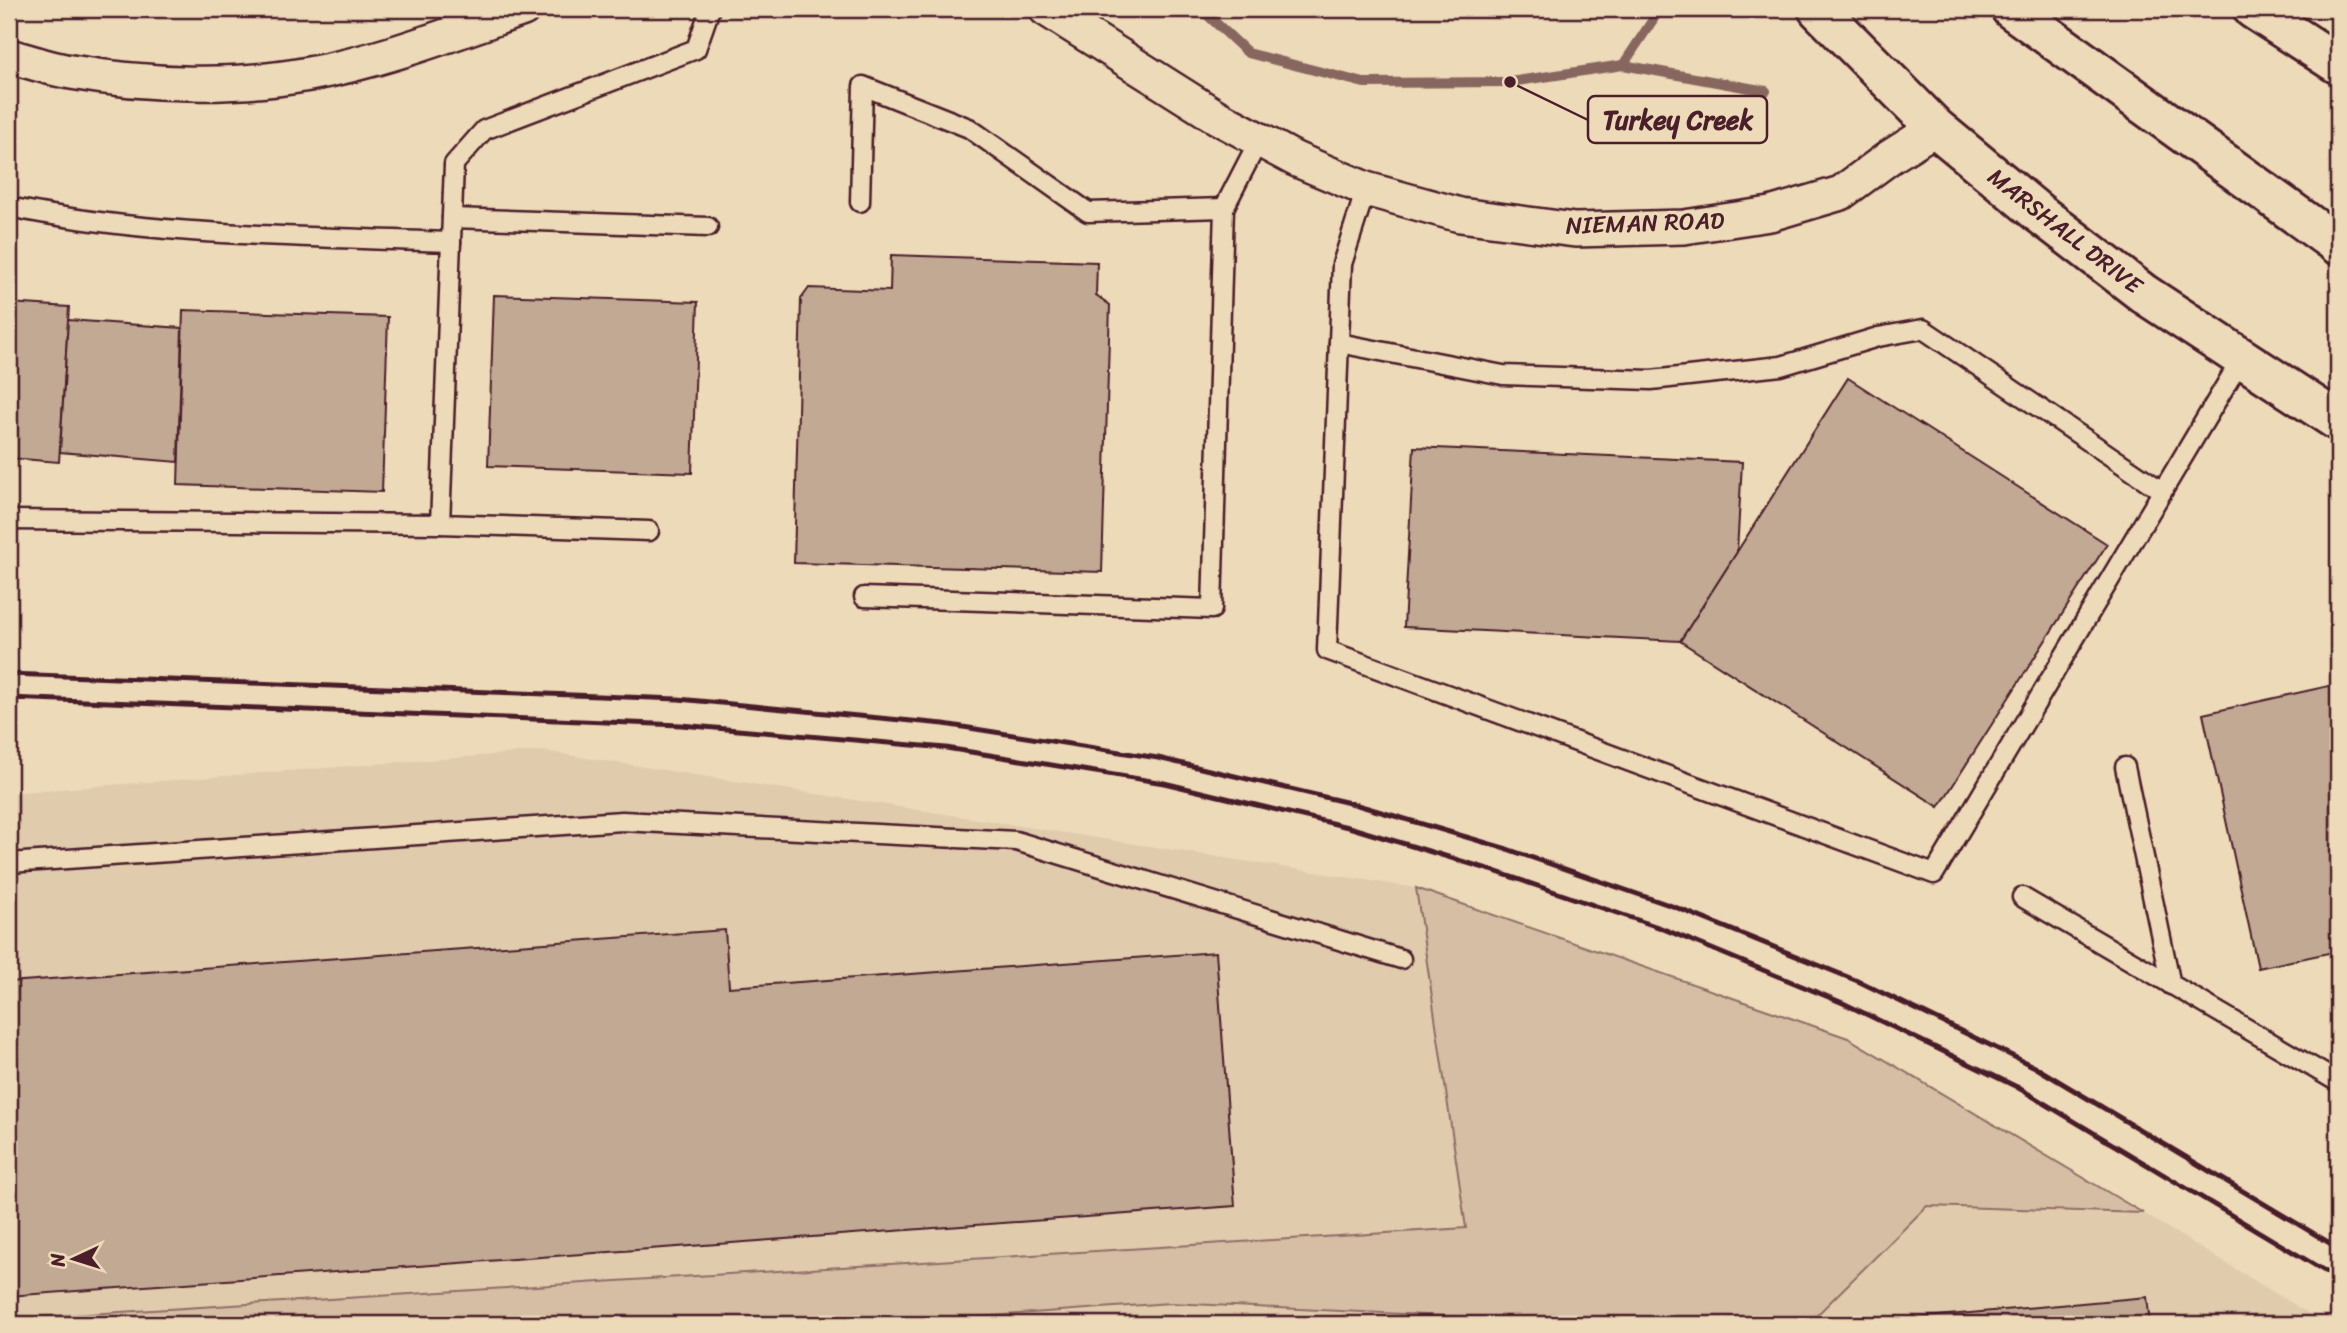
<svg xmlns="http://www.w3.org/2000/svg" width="2347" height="1333" font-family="Sriracha,sans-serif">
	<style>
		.built { fill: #e0cbad }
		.green { fill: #d5bea3; stroke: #906e67; stroke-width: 2 }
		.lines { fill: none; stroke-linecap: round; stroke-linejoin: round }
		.stream { stroke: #886660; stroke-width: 10 }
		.building { fill: #c1a993; stroke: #4a1f2b; stroke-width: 2 }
		.service-casing { stroke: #4a1f2b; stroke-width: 23 }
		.minor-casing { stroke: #4a1f2b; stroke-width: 38 }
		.tertiary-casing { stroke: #4a1f2b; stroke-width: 44 }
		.motorway-casing { stroke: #4a1f2b; stroke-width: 44 }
		.service { stroke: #eddab8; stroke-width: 18 }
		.minor { stroke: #eddab8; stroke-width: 33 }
		.tertiary { stroke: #eddab8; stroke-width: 38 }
		.motorway { stroke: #eddab8; stroke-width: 38 }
		.rail { stroke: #4a1f2b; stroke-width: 5 }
		.labels { text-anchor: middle; stroke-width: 6; stroke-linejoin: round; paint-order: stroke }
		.street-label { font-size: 24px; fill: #4a1f2b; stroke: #eddab8 }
		.leader { fill: none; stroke: #4a1f2b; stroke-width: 2.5 }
		.callout-dot { fill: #4a1f2b; stroke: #eddab8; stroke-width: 2.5 }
		.callout { fill: #eddab8; stroke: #4a1f2b; stroke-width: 2.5 }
		.callout-label { font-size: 26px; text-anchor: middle; font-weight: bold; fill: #4a1f2b }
	</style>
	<rect width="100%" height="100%" fill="#eddab8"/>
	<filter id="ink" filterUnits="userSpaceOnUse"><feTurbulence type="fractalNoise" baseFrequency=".0143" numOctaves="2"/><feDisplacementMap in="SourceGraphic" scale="14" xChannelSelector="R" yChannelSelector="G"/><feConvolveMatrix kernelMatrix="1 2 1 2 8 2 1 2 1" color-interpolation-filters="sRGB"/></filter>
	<g filter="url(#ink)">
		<g class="built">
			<path d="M 542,751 L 1416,888 L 1466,1228 L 9,1319 L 9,793 Z"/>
			<path d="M 1927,1206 L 2143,1213 L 2326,1324 L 1808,1324 Z"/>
			<path d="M 1170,1303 L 1616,1324 L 880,1324 Z"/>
		</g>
		<path class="green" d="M 1416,888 L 1848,1038 L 2143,1213 L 1927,1206 L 1808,1324 L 1616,1324 L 1170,1303 L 880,1324 L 9,1324 L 9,1319 L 1466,1228 Z"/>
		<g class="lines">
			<g class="stream">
				<path d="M 1201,9 L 1248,53 L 1364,83 L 1510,82 L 1623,65 L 1766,91"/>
				<path d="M 1623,65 L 1660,9"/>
			</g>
		</g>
		<g class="building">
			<path d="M 891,255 L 1097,262 L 1096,295 L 1110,305 L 1102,572 L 794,563 L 801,299 L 809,288 L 890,291 Z"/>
			<path d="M 494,295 L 698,302 L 692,473 L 488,466 Z"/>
			<path d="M 9,303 L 69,307 L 59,462 L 9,458 Z"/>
			<path d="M 183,310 L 388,317 L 382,492 L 178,485 Z"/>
			<path d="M 68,320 L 182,328 L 178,462 L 60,452 Z"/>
			<path d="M 1848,378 L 2107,544 L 1939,807 L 1680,641 Z"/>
			<path d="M 1414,447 L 1742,462 L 1737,552 L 1680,641 L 1404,627 Z"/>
			<path d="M 2338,684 L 2338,951 L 2258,968 L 2203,714 Z"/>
			<path d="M 725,930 L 729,987 L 1216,952 L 1235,1206 L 9,1296 L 9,982 Z"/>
			<path d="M 2147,1297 L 2150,1324 L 1849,1324 Z"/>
		</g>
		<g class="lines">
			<g class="service-casing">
				<g id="service">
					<path d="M 1366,189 L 1342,264 L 1327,650 L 1934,874 L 2242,358"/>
					<path d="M 860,202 L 863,86 L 969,128 L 1088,212 L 1224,208"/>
					<path d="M 9,207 C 154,237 303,236 451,242"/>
					<path d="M 452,218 L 708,227"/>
					<path d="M 1339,343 L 1503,375 L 1651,380 L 1781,366 L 1878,337 L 1923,329 L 2162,491"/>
					<path d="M 9,520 L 440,524"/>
					<path d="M 649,531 L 440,524 L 454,164 L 484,130 L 696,49 L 710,9"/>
					<path d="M 864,597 L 1212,609 L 1224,208 L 1259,140"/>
					<path d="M 2125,767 L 2171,985"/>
					<path d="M 9,863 L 622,821 L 1016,841 L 1401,959"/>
					<path d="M 2022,897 L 2338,1082"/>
				</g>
			</g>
			<g class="minor-casing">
				<g id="minor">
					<path d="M 1046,9 L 1217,117 L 1295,159 L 1366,189 L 1460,215 L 1575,230 L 1684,227 L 1770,214 L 1841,193 L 1890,157 L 1936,128"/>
					<path d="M 9,56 C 29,61 50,69 71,72 C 146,85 234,88 309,74 C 382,61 453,33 523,9"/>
				</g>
			</g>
			<g class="tertiary-casing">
				<path id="tertiary" d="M 1818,9 L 1936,128 L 2040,214 L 2144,294 L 2338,421"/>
			</g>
			<g class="motorway-casing">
				<g id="motorway">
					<path d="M 2011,9 L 2338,245"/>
					<path d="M 2253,9 L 2338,64"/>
				</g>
			</g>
			<use href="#service" class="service"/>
			<use href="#minor" class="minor"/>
			<use href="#tertiary" class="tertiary"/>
			<use href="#motorway" class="motorway"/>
			<g class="rail">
				<path d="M 9,674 L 678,699 L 944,724 L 1158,758 L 1354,804 L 1507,849 L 1675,907 L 1860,982 L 2035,1067 L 2338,1248"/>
				<path d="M 9,698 L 681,725 L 946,748 L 1164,783 L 1352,828 L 1491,870 L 1661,928 L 1843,1003 L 2017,1087 L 2338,1279"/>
			</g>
		</g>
	</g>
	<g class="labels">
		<g class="street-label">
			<text transform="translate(1645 223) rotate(-2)" y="8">NIEMAN ROAD</text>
			<text transform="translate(2065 231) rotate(38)" y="8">MARSHALL DRIVE</text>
		</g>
	</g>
	<path class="leader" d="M1510 82L1588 120"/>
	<circle class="callout-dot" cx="1510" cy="82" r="7"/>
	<rect class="callout" x="1588" y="96" width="179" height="47" rx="7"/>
	<g class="callout-label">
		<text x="1678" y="129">Turkey Creek</text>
	</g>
	<rect width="2347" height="1333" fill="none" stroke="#eddab8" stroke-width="35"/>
	<rect x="18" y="18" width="2312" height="1298" fill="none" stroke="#4a1f2b" stroke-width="2.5" filter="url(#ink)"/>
	<g transform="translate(74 1259) rotate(266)" stroke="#eddab8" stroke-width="5" paint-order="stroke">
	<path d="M0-5L12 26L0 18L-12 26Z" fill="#4a1f2b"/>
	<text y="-10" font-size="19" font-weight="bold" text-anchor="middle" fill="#4a1f2b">N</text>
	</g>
</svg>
